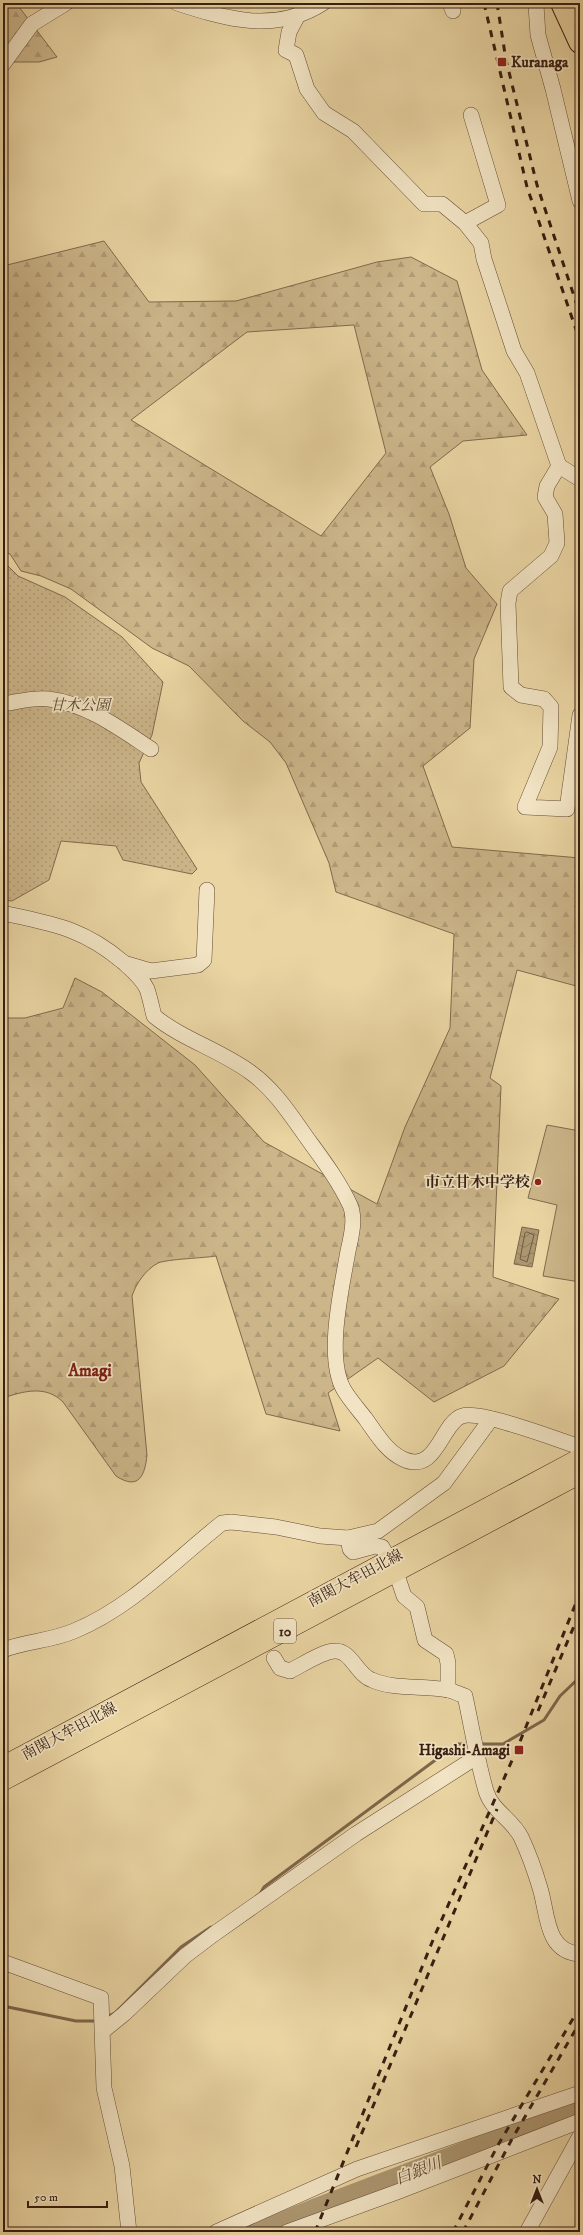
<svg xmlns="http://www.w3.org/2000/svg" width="583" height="2235" font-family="'IM FELL DW Pica','Noto Serif JP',serif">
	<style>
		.forest { fill: url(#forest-firs); stroke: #806a4c; fill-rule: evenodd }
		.park { fill: url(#park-dots); stroke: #806a4c }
		.pitch { fill: #cbb589; stroke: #806a4c }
		.water { fill: url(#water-waves); stroke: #7d664a }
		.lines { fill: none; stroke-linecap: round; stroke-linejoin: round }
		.shore { stroke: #715a40; stroke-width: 1 }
		.stream { stroke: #7d664a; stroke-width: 3 }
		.river { stroke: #ac9670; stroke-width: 19 }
		.minor-casing { stroke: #634c34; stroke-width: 16 }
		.major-casing { stroke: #361e10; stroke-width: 20 }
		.highway-casing { stroke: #361e10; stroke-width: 24 }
		.minor { stroke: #f1e3c3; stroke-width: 15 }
		.major { stroke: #e9d4a2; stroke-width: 19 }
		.highway { stroke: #e9d4a2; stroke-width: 22 }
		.rail { stroke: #361e10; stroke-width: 3; stroke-dasharray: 7 7; stroke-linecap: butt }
		.poi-dot { fill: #8f2418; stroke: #f1e3c3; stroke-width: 1.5 }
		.labels { text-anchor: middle; stroke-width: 3.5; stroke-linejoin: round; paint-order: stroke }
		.shield { fill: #f1e3c3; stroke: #6e5946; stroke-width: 1 }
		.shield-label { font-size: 14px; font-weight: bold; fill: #361e10 }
		.poi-label { font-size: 15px; font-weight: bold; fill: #361e10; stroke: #f1e3c3; text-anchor: end }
		.park-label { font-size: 15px; font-style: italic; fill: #5b442e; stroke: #f1e3c3 }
		.street-label { font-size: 15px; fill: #361e10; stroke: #f1e3c3 }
		.water-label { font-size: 16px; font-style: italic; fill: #5f4832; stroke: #f1e3c3 }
		.quarter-label { font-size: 17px; font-weight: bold; fill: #7a1f14; stroke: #f1e3c3 }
	</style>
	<defs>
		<pattern id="forest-firs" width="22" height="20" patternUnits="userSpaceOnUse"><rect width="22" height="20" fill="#cbb589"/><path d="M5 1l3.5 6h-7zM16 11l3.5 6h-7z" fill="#af9b75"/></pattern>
		<pattern id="park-dots" width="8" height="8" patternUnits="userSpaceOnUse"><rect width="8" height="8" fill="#cbb589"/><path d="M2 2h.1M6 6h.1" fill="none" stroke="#af9b75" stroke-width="1.8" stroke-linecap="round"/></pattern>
		<pattern id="water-waves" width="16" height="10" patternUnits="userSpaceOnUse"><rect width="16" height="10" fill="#ac9670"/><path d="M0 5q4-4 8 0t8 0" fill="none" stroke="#8d7a5b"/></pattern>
	</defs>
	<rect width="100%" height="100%" fill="#e9d4a2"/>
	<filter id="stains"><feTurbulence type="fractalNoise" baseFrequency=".005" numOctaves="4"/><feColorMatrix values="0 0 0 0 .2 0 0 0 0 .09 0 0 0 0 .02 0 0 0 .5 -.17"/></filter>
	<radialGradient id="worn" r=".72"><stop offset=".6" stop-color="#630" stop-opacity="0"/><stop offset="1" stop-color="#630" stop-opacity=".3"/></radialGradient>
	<g class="forest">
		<path d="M 3,3 L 16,3 L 57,57 L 39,62 L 15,62 L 3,67 Z"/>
		<path d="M 104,241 L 149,302 L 236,301 L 377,262 L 411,257 L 457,281 L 482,370 L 527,435 L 463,441 L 430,467 L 449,514 L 466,568 L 497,604 L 474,659 L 470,728 L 423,766 L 452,847 L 580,858 L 580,987 L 517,970 L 490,1078 L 501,1086 L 493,1277 L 559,1299 L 504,1366 L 434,1402 L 378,1358 L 328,1393 L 340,1431 L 266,1414 L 216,1256 C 204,1258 168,1259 158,1263 C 145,1270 136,1284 132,1296 L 147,1455 C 145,1475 139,1491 116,1476 L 63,1402 C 46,1385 24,1391 3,1398 L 3,1018 L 25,1018 L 63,1008 L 75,978 L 102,992 L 195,1065 L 264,1142 L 377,1204 L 405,1127 L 450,1028 L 454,934 L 336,892 L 329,863 L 286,763 L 270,742 L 243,721 L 189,666 L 152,648 L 71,589 L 41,576 L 21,571 L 10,554 L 3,551 L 3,266 ZM 354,325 L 386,453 L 321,536 L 131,420 L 247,332 Z"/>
	</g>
	<path class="park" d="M 3,561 L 18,576 L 65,597 L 122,637 L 163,682 L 152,735 L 139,763 L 141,782 L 197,869 L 192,874 L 123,860 L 116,846 L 61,841 L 49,880 L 12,901 L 3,900 Z"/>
	<path class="pitch" d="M 547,1125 L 580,1131 L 580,1282 L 543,1276 L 557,1205 L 528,1198 Z"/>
	<path class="water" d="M 522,1227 L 539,1230 L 532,1267 L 514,1264 Z"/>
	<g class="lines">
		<path class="shore" d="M 527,1232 L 534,1235 L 527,1262 L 520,1259 L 525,1233 Z"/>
		<g class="stream">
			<path d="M 479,1744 L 503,1744 L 544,1720 L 560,1696 L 580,1677"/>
			<path d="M 260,1894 L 264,1887 L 457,1744 L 471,1744"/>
			<path d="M 3,2006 L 76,2021 L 98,2021"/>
			<path d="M 106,2017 L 115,2013 L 181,1947 L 211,1927"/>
		</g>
		<path class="river" d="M 256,2232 L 310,2210 L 580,2107"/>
		<g class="minor-casing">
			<g id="minor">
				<path d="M 177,3 C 226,19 275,34 323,3"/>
				<path d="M 450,3 L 453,11"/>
				<path d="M 538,3 L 536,5 L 538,35 L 553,89 L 580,201"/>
				<path d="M 298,15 L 289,32 L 286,50 L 296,55 L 307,89 L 324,113 L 353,131 L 424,204 L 442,204 L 465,223 L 481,243 L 484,259 L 514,351 L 527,373 L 559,466 L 580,479"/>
				<path d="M 3,64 L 32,24 L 66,3"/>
				<path d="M 465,223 L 498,205 L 471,115"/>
				<path d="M 559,466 L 547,486 L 545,497 L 555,514 L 557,543 L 551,556 L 510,591 L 508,603 L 511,687 L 521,695 L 544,699 L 551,707 L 550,747 L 525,807 L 567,809 L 580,715"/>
				<path d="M 3,704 C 17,702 34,697 49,699 C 87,704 119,728 151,749"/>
				<path d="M 3,913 C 53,924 83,928 123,962 C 132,970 142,978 147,989 C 150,998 152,1008 154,1016 C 182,1039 220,1050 250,1072 C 274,1089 290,1114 307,1138 C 323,1160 339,1181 350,1205 C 356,1218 351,1238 348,1251 C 342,1287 325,1357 344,1390 C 350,1400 358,1409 365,1418 C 376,1433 386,1451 403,1459 C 437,1475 441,1423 462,1416 C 481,1410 558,1440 580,1447"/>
				<path d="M 127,964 L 151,971 L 198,965 L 204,960 L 207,890"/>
				<path d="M 348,1538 L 350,1549 L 353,1552 L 375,1546 L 382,1547 L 396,1572 L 404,1596 L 417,1607 L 425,1640 L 446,1654 L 448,1663 L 448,1690"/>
				<path d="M 3,1650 C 26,1641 51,1641 74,1631 C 132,1607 174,1561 222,1523 L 231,1522 L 276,1527 L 320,1536 L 348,1538 L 378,1531 L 444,1483 L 491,1419"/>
				<path d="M 274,1658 L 280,1668 L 290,1671 C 302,1665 323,1651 335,1651 C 351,1650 357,1675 372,1680 C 395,1690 423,1685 448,1690 C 453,1691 459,1694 465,1696 C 472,1728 477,1760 486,1791 C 492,1811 512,1819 521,1837 C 528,1852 535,1871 540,1888 C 548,1913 545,1952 580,1954"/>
				<path d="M 3,1962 L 101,1998 L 104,2088 L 122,2166 L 129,2232"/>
				<path d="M 103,2031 L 124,2014 L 185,1956 L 214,1934 L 356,1834 L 478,1756"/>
				<path d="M 216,2232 L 357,2169 L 580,2093"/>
				<path d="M 287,2232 L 397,2192 L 580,2121"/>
				<path d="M 527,2232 L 580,2136"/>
			</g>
		</g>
		<g class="major-casing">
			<g id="major">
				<path d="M 3,1766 L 580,1458"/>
				<path d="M 3,1781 L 580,1474"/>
			</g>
		</g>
		<g class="highway-casing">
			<path id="highway" d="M 562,3 L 580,42"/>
		</g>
		<use href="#minor" class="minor"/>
		<use href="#major" class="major"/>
		<use href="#highway" class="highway"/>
		<g class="rail">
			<path d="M 484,3 L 527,187 L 580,341"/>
			<path d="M 497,3 L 506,60 L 537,185 L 580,314"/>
			<path d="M 538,1711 L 580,1612"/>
			<path d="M 356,2147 L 497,1809"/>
			<path d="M 315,2232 L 435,1935 L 517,1749 L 580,1593"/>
			<path d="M 453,2232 L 498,2145 L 580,2007"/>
			<path d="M 463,2232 L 512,2139 L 580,2022"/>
		</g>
	</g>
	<g class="poi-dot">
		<rect x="497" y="57" width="10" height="10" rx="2"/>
		<circle cx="538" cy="1182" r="4"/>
		<rect x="514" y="1745" width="10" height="10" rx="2"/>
	</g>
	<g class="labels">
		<rect class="shield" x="274" y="1619" width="22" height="24" rx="3"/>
		<g class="shield-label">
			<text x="285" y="1636">10</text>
		</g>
		<g class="poi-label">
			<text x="511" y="67" text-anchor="start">Kuranaga</text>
			<text x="530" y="1187">市立甘木中学校</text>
			<text x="510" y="1755">Higashi-Amagi</text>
		</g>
		<g class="park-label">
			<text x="80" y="710">甘木公園</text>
		</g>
		<g class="street-label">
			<text transform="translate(355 1578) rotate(-28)" y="5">南関大牟田北線</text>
			<text transform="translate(69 1731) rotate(-28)" y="5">南関大牟田北線</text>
		</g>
		<g class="water-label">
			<text transform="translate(418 2170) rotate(-21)" y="6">白銀川</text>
		</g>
		<g class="quarter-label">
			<text x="90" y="1376">Amagi</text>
		</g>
	</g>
	<rect width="583" height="2235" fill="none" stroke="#e9d4a2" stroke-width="16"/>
	<rect x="4" y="4" width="575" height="2227" fill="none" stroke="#361e10" stroke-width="2"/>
	<rect x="8" y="8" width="567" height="2219" fill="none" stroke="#361e10"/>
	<g transform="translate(537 2189)" stroke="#f1e3c3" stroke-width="3" paint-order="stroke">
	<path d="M0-3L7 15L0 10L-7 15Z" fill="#361e10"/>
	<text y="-6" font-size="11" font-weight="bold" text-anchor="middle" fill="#361e10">N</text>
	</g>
	<path d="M28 2201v6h79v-6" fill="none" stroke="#361e10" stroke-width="2"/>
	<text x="34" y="2201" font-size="12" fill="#361e10" stroke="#f1e3c3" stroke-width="3" paint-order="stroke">50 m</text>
	<rect width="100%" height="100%" filter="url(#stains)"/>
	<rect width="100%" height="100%" fill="url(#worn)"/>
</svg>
